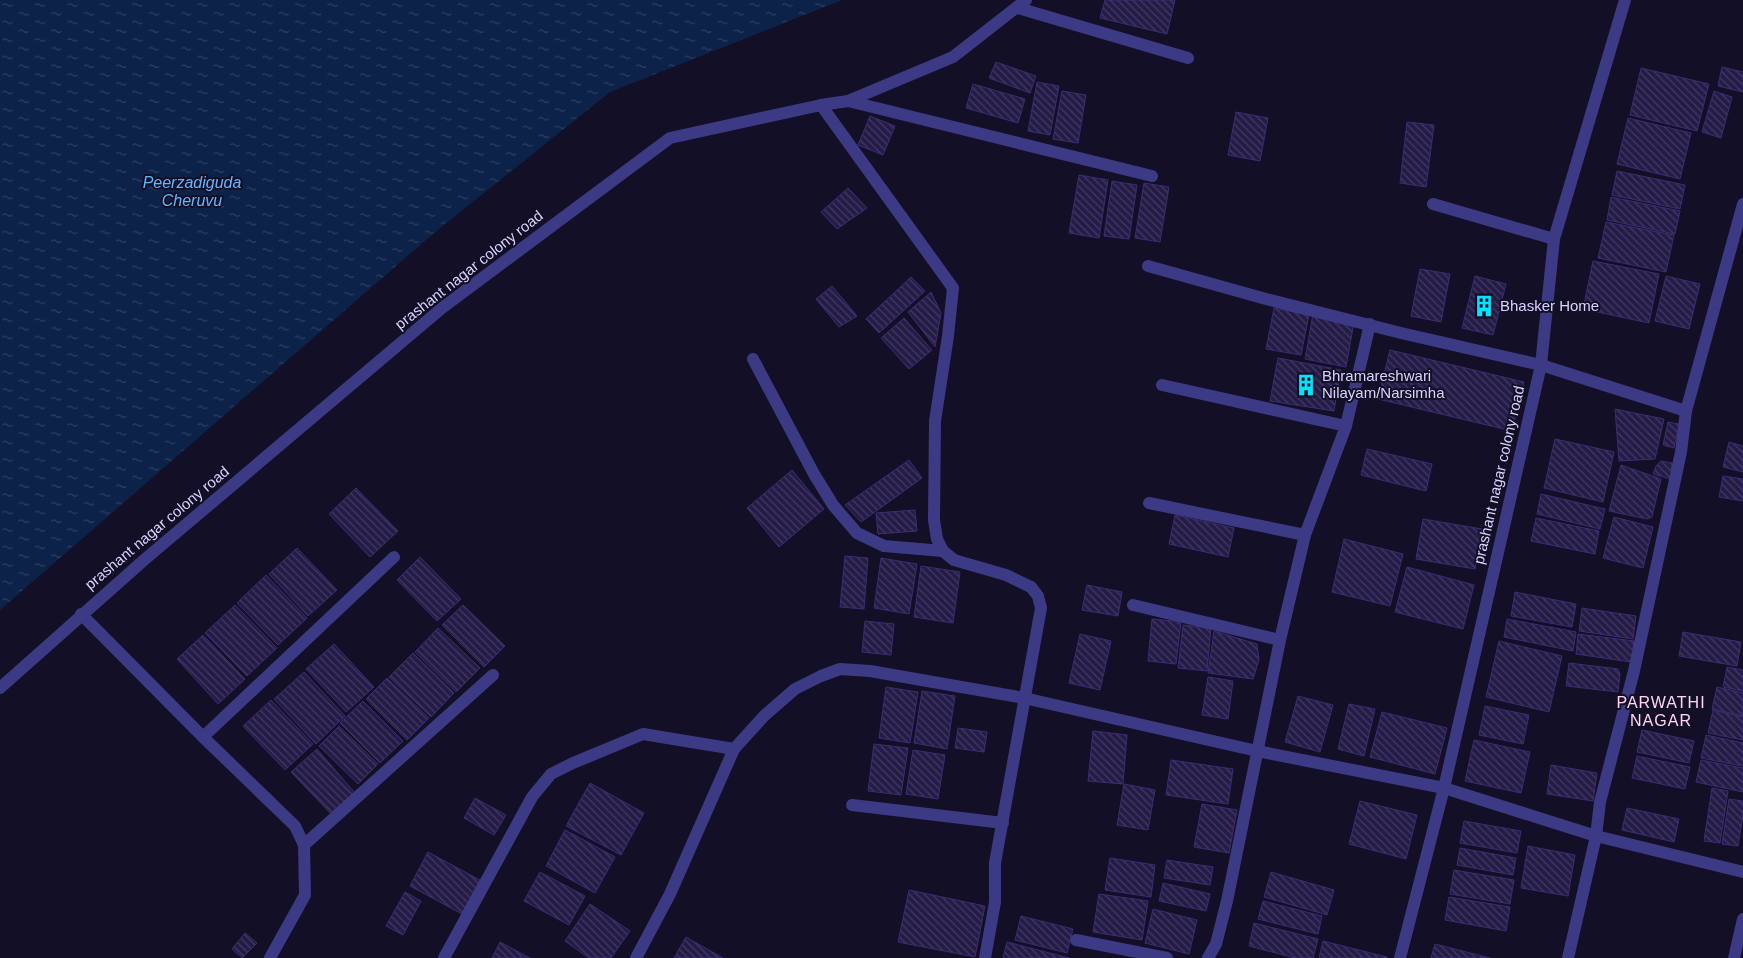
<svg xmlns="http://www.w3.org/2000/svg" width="1743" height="958" font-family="Helvetica,sans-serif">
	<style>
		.water { fill: url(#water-ripples) }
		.building { fill: url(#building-back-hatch); stroke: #3b2d73 }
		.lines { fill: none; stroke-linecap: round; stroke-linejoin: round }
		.street { stroke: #3d3a85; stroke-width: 12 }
		.labels { text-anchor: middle; stroke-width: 4; stroke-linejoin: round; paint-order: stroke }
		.street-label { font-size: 15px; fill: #d9d4ff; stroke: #130f26 }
		.poi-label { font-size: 15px; fill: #d9d4ff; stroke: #130f26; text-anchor: start }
		.water-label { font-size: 16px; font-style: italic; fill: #62b6ff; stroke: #130f26 }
		.neighbourhood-label { font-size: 16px; letter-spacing: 1px; fill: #ffd6f0; stroke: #130f26 }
	</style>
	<defs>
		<pattern id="water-ripples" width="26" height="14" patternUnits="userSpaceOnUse" patternTransform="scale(1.25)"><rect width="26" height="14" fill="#0c2248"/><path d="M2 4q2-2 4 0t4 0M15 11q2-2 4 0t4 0" fill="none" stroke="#2f4163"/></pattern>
		<pattern id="building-back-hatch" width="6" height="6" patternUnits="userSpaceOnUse" patternTransform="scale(1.25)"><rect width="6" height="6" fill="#241b47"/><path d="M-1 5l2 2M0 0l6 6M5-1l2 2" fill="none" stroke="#433b63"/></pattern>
	</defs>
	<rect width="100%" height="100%" fill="#130f26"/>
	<path class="water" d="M 0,0 L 842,0 L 610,92 L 434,233 L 0,610 Z"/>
	<g class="building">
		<path d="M 1105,0 L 1175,0 L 1167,34 L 1100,18 Z"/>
		<path d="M 996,62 L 1036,76 L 1030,93 L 989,78 Z"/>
		<path d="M 1722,67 L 1743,72 L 1743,92 L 1718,86 Z"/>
		<path d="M 1641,68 L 1709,84 L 1697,131 L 1630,115 Z"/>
		<path d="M 1037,82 L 1059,86 L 1050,135 L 1028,131 Z"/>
		<path d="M 973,84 L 1025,99 L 1018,123 L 966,108 Z"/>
		<path d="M 1062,91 L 1086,95 L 1078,143 L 1053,139 Z"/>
		<path d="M 1714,91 L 1732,97 L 1721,138 L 1702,132 Z"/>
		<path d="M 1236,112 L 1268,118 L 1260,161 L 1228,155 Z"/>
		<path d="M 870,116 L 895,126 L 883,155 L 858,145 Z"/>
		<path d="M 1628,118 L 1691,133 L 1680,179 L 1617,164 Z"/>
		<path d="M 1407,122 L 1434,125 L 1426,187 L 1400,183 Z"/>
		<path d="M 1617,171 L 1685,185 L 1680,209 L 1612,195 Z"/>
		<path d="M 1079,175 L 1108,180 L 1099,238 L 1069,233 Z"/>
		<path d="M 1112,181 L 1137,185 L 1129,239 L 1104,236 Z"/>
		<path d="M 1144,183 L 1169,187 L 1160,242 L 1135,238 Z"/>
		<path d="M 848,188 L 867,208 L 837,229 L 821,212 Z"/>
		<path d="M 1611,197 L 1680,211 L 1675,234 L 1607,220 Z"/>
		<path d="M 1606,222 L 1674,235 L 1666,272 L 1598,258 Z"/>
		<path d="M 1593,261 L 1659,274 L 1649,323 L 1583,309 Z"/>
		<path d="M 1420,269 L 1450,274 L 1441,322 L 1411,316 Z"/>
		<path d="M 1475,276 L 1506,284 L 1493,335 L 1462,328 Z"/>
		<path d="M 1666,276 L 1700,284 L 1689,329 L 1655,321 Z"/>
		<path d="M 911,277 L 925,291 L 879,333 L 866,319 Z"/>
		<path d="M 832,286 L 857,316 L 839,327 L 816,299 Z"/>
		<path d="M 931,292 L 941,313 L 935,347 L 908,312 Z"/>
		<path d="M 1274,308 L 1309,315 L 1301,355 L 1266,349 Z"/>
		<path d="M 1313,314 L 1354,322 L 1346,367 L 1305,359 Z"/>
		<path d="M 904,318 L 932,350 L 909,369 L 881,338 Z"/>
		<path d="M 1390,350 L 1524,382 L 1512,431 L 1378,399 Z"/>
		<path d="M 1278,358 L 1341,370 L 1334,411 L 1270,401 Z"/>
		<path d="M 1615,409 L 1664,419 L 1655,459 L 1619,461 Z"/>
		<path d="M 1668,422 L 1679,424 L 1674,448 L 1663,445 Z"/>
		<path d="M 1555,439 L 1614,452 L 1603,502 L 1544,488 Z"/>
		<path d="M 1729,442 L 1743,446 L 1743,472 L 1723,467 Z"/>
		<path d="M 1367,449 L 1432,464 L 1426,491 L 1361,475 Z"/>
		<path d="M 909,460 L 922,478 L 861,522 L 845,505 Z"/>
		<path d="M 1661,461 L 1672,463 L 1671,479 L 1653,474 L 1656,466 Z"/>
		<path d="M 1621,465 L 1661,479 L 1652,517 L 1647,519 L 1609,511 Z"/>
		<path d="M 792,470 L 824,509 L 779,547 L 747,508 Z"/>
		<path d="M 1723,476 L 1743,479 L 1743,501 L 1719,497 Z"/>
		<path d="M 356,488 L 398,531 L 370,557 L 329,514 Z"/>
		<path d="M 1541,494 L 1605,509 L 1600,529 L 1537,514 Z"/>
		<path d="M 915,510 L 917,531 L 878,534 L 876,513 Z"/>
		<path d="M 1175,515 L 1234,528 L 1228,557 L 1169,544 Z"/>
		<path d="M 1614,517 L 1653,527 L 1643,568 L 1603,558 Z"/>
		<path d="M 1536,518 L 1599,531 L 1595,554 L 1531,541 Z"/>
		<path d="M 1423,519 L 1482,529 L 1475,569 L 1416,559 Z"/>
		<path d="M 1344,539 L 1403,554 L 1390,606 L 1332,592 Z"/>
		<path d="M 297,548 L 337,590 L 308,616 L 269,574 Z"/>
		<path d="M 845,556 L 868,558 L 864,609 L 840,607 Z"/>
		<path d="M 420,557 L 461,599 L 437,621 L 397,580 Z"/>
		<path d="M 881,558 L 917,564 L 909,614 L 874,608 Z"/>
		<path d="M 921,566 L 960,572 L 953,623 L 914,617 Z"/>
		<path d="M 1407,567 L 1474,585 L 1463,629 L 1395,612 Z"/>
		<path d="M 266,575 L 307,618 L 278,645 L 237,603 Z"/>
		<path d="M 1087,585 L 1122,592 L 1118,616 L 1082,610 Z"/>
		<path d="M 1515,592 L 1576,604 L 1572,627 L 1511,616 Z"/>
		<path d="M 235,605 L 277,648 L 247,676 L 205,633 Z"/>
		<path d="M 463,605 L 505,646 L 484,667 L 442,625 Z"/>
		<path d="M 1582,608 L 1636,616 L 1633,639 L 1579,631 Z"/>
		<path d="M 1152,619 L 1181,622 L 1176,664 L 1148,661 Z"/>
		<path d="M 1507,619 L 1576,632 L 1573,651 L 1504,637 Z"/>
		<path d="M 865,621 L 894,624 L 891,655 L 862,652 Z"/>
		<path d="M 1183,625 L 1211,628 L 1207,671 L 1178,668 Z"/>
		<path d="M 438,628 L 480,668 L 456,692 L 415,652 Z"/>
		<path d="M 1214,631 L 1257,644 L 1259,660 L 1253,679 L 1208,673 Z"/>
		<path d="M 1683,632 L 1741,642 L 1737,666 L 1679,656 Z"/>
		<path d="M 1080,634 L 1111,641 L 1100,690 L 1069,683 Z"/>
		<path d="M 1578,634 L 1634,641 L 1631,662 L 1576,654 Z"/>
		<path d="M 203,635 L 245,679 L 218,704 L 177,659 Z"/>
		<path d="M 1499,641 L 1562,656 L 1549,712 L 1486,697 Z"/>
		<path d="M 334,644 L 374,687 L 346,712 L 306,669 Z"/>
		<path d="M 413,653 L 454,693 L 431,717 L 389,677 Z"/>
		<path d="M 1569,663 L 1618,669 L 1620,674 L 1618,692 L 1566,686 Z"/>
		<path d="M 1727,667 L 1743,670 L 1743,691 L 1723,687 Z"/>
		<path d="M 304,672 L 345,716 L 316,744 L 274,699 Z"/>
		<path d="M 1208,677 L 1233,681 L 1228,719 L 1202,715 Z"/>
		<path d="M 387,678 L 429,718 L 407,740 L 366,699 Z"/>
		<path d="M 886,687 L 918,692 L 910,743 L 879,738 Z"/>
		<path d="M 1717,687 L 1743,693 L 1743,716 L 1712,709 Z"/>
		<path d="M 922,691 L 955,696 L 947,749 L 914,743 Z"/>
		<path d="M 1298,696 L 1333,705 L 1320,752 L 1285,742 Z"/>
		<path d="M 271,700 L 313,744 L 285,770 L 243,726 Z"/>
		<path d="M 363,701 L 403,741 L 380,763 L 340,723 Z"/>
		<path d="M 1349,704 L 1375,709 L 1364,756 L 1338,749 Z"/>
		<path d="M 1485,706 L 1529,715 L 1523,744 L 1479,735 Z"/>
		<path d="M 1713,710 L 1743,717 L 1743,740 L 1708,733 Z"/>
		<path d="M 1382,712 L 1447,728 L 1435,774 L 1370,757 Z"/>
		<path d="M 339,726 L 378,764 L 358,784 L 319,746 Z"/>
		<path d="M 958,728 L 987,732 L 984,752 L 955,748 Z"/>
		<path d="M 1642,730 L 1694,741 L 1689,763 L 1637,752 Z"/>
		<path d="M 1093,731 L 1127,735 L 1123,784 L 1088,781 Z"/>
		<path d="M 1706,735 L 1743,743 L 1743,766 L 1701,758 Z"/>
		<path d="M 1474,740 L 1530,752 L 1521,793 L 1465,781 Z"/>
		<path d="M 874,744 L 908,748 L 901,795 L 868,791 Z"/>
		<path d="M 317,749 L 355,793 L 331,814 L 291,772 Z"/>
		<path d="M 913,750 L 945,755 L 938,799 L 906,794 Z"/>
		<path d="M 1637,756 L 1690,767 L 1685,789 L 1632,778 Z"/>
		<path d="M 1171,760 L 1233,769 L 1228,804 L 1166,795 Z"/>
		<path d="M 1701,760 L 1743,768 L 1743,792 L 1696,782 Z"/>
		<path d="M 1551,765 L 1597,773 L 1593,801 L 1547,794 Z"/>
		<path d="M 590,783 L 644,813 L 621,855 L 566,826 Z"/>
		<path d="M 1124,784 L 1155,790 L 1148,830 L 1117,825 Z"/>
		<path d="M 1712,788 L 1728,791 L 1720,843 L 1704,841 Z"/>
		<path d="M 475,798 L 506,815 L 494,835 L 464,818 Z"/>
		<path d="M 1729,799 L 1743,801 L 1743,814 L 1738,846 L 1722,844 Z"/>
		<path d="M 1360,801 L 1417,815 L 1406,859 L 1349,844 Z"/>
		<path d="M 1202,804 L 1237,810 L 1229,853 L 1194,847 Z"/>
		<path d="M 1627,808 L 1679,819 L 1674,842 L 1622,830 Z"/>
		<path d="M 1464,821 L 1521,831 L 1517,853 L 1460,843 Z"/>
		<path d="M 565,830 L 615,857 L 595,893 L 546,866 Z"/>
		<path d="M 1528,846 L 1575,855 L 1568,896 L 1521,888 Z"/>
		<path d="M 1460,848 L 1516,858 L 1513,875 L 1457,865 Z"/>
		<path d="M 428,852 L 480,880 L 462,914 L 410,886 Z"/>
		<path d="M 1110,858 L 1155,865 L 1151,897 L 1105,890 Z"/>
		<path d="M 1167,860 L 1213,867 L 1210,885 L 1164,878 Z"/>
		<path d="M 1454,870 L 1514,880 L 1510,904 L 1450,894 Z"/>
		<path d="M 540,872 L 585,896 L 569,925 L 524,901 Z"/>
		<path d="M 1271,872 L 1334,890 L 1327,915 L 1264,897 Z"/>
		<path d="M 1163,883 L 1210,894 L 1206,911 L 1159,901 Z"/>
		<path d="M 909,890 L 985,906 L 975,957 L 898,942 Z"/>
		<path d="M 405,892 L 421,901 L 403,935 L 386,926 Z"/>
		<path d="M 1099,894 L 1148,901 L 1142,940 L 1093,932 Z"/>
		<path d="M 1449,897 L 1510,907 L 1506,931 L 1445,920 Z"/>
		<path d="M 1263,901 L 1322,916 L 1318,934 L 1258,919 Z"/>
		<path d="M 590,904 L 630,931 L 611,958 L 589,958 L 565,941 Z"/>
		<path d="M 1153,909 L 1197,920 L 1189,954 L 1145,943 Z"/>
		<path d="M 1021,916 L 1073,929 L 1067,953 L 1015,940 Z"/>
		<path d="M 1254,923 L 1318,939 L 1313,958 L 1295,958 L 1249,946 Z"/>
		<path d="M 245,933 L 257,943 L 242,958 L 232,949 Z"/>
		<path d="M 686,937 L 723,958 L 674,958 Z"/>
		<path d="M 1323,941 L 1387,957 L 1387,958 L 1319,958 Z"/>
		<path d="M 500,942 L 530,958 L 492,958 Z"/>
		<path d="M 1007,942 L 1069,958 L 1003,958 Z"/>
		<path d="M 1435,944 L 1490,958 L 1431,958 Z"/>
	</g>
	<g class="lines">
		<g class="street">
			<path d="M 1018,8 L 1188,58"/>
			<path d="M 848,101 L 1152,176"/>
			<path d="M 821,105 L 953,288 L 948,336 L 935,421 L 934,520 L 937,539 L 943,551 L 954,560 L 1006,575 L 1031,587 L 1038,596 L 1041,608 L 995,863 L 995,902 L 985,958"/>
			<path d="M 1433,204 L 1554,239"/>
			<path d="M 1148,266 L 1266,299 L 1401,333 L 1541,365 L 1686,411"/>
			<path d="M 753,359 L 814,474 L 833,505 L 857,533 L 884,546 L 943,551"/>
			<path d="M 1162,385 L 1346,426"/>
			<path d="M 1149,503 L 1305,535"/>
			<path d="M 1133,605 L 1280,640"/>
			<path d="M 81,614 L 203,737 L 295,826 L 304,845 L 305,895 L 270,958"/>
			<path d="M 0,688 L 144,560 L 442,308 L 670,138 L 821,105 L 848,101 L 953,57 L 1026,0"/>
			<path d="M 203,737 L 394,557"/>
			<path d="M 852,805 L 1003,823"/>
			<path d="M 304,845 L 493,675"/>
			<path d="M 1076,940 L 1167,958"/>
			<path d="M 444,958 L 532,797 L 551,774 L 573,763 L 643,734 L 734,749"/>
			<path d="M 636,958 L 670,894 L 734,749 L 764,716 L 795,689 L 821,676 L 840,669 L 870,671 L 1024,698 L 1257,751 L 1444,788 L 1596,836 L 1743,872"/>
			<path d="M 1208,958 L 1216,944 L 1227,901 L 1280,640 L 1305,535 L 1346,426 L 1370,324"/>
			<path d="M 1400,958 L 1444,788 L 1541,365 L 1554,239 L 1625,0"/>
			<path d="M 1568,958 L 1596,836 L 1600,802 L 1634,671 L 1681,452 L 1686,411 L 1743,204"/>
			<path d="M 1734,958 L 1743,919"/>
		</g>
	</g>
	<defs>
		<g id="building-bare" transform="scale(1.725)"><path d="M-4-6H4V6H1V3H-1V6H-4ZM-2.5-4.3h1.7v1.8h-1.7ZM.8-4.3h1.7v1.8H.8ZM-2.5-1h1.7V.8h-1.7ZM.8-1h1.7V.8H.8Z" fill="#00e5ff" stroke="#130f26" stroke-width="2.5" paint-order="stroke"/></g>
	</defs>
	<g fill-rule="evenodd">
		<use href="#building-bare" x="1484" y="306"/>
		<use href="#building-bare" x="1306" y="385"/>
	</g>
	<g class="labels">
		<g class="street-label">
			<text transform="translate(469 270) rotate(-38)" y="5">prashant nagar colony road</text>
			<text transform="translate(1499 475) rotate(-77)" y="5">prashant nagar colony road</text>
			<text transform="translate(157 528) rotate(-40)" y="5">prashant nagar colony road</text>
		</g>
		<g class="poi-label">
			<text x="1500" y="311">Bhasker Home</text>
			<text x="1322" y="381">Bhramareshwari<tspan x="1322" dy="17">Nilayam/Narsimha</tspan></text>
		</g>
		<g class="water-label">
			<text x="192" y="188">Peerzadiguda<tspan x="192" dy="18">Cheruvu</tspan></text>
		</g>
		<g class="neighbourhood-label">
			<text x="1661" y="708">PARWATHI<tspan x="1661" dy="18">NAGAR</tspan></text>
		</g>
	</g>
</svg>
